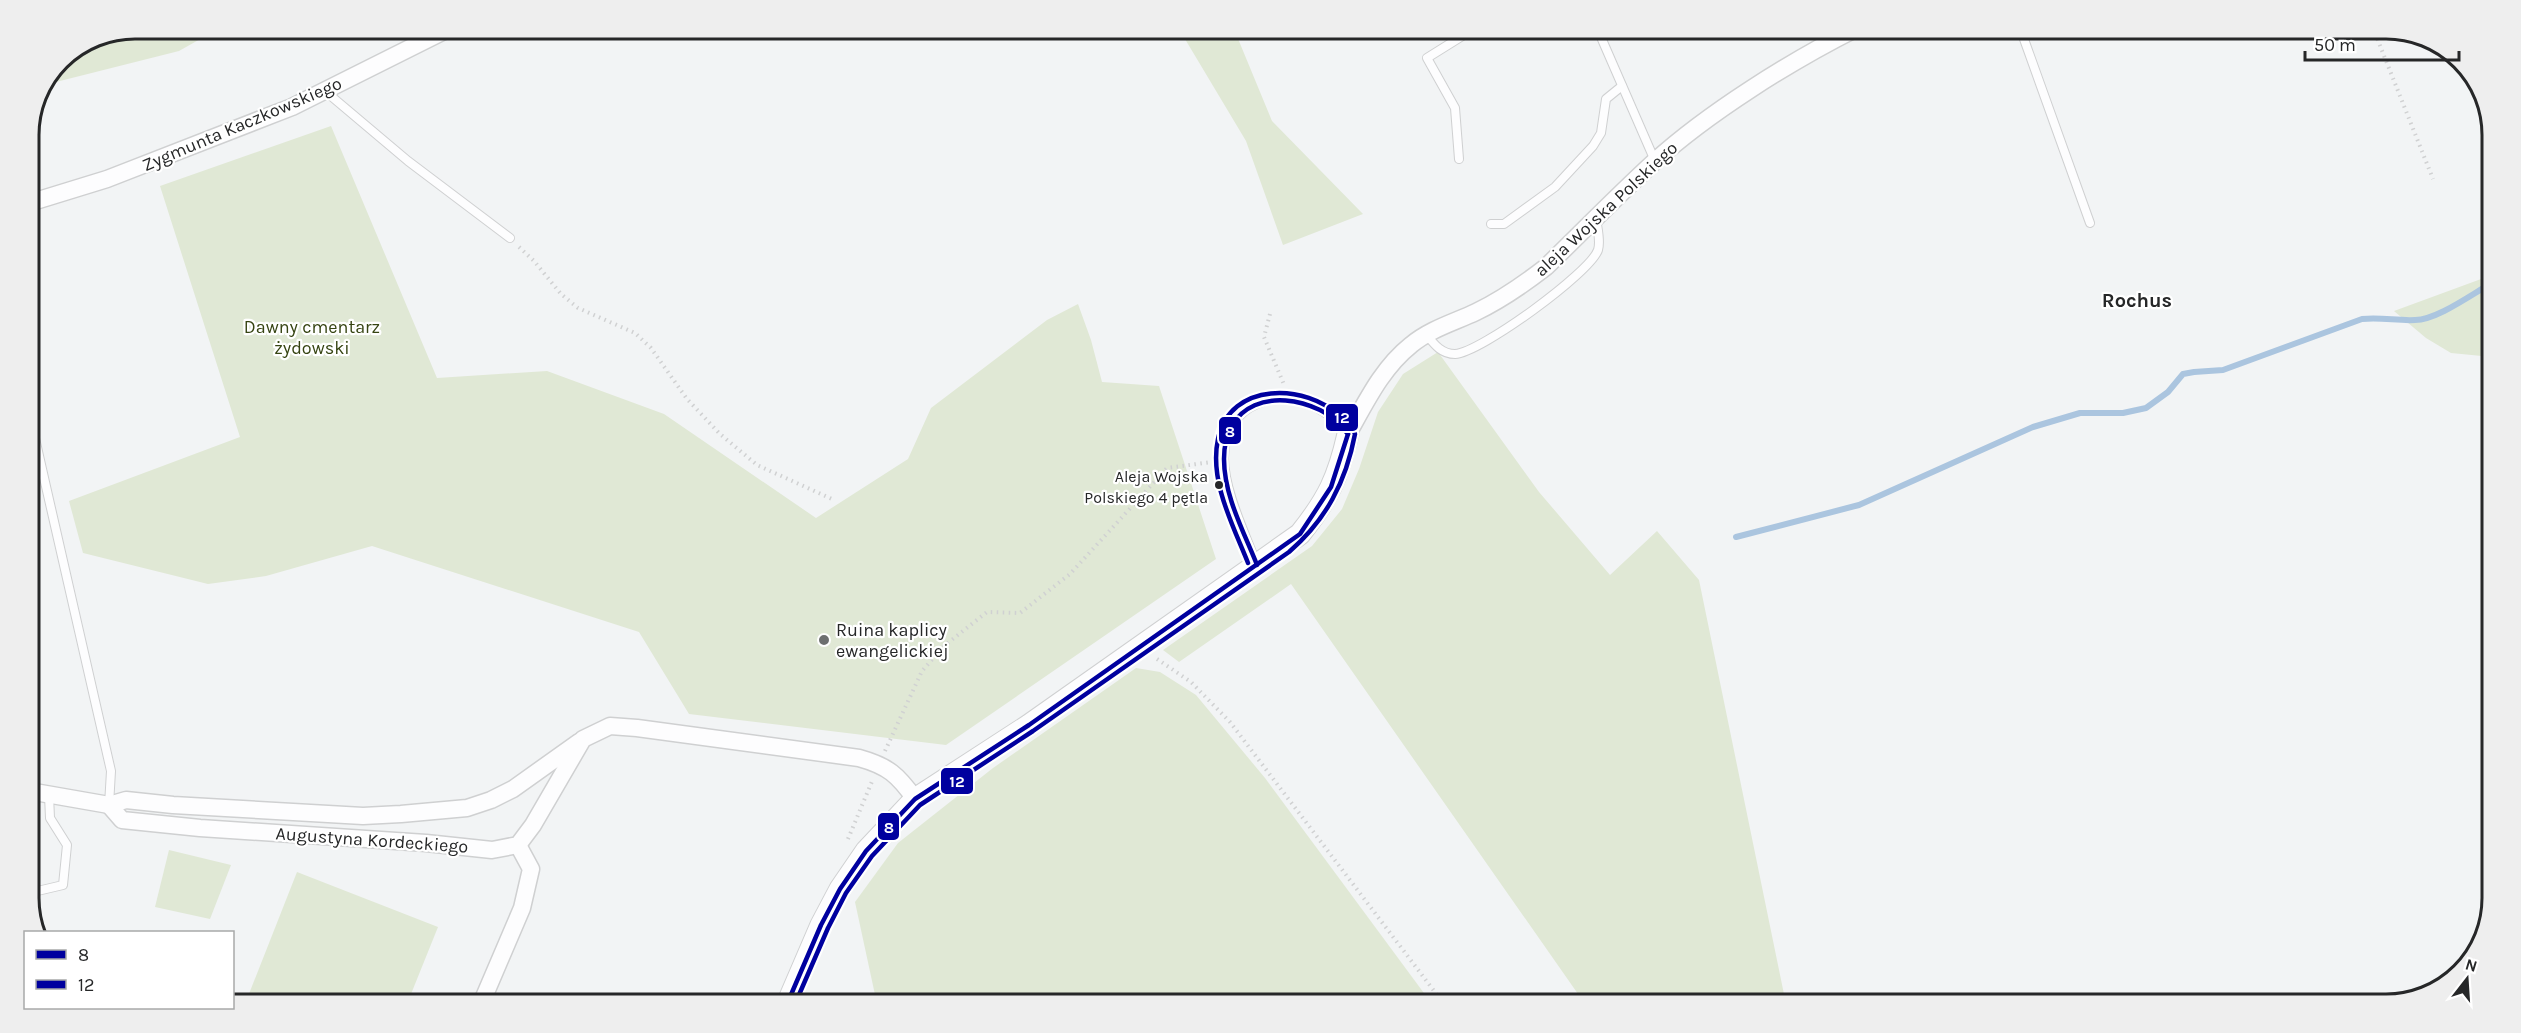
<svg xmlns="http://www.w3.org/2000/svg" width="2521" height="1033" font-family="Karla,sans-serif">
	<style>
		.green { fill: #e0e8d5 }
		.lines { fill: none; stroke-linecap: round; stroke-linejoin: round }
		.stream { stroke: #abc5df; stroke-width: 6 }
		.service-casing { stroke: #cfd0d1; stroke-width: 10 }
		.minor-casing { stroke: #cfd0d1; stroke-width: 19 }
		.tertiary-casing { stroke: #cfd0d1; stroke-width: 23 }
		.path { stroke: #d0d1d2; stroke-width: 4; stroke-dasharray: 1.5 4.5; stroke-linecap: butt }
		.service { stroke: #fdfdfe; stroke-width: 8 }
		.minor { stroke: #fdfdfe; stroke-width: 16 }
		.tertiary { stroke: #fdfdfe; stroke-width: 21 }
		.bus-1-casing { stroke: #fff; stroke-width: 9 }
		.bus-2-casing { stroke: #fff; stroke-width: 9 }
		.bus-1 { stroke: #00009f; stroke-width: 4.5 }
		.bus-2 { stroke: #00009f; stroke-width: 4.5 }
		.bus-dot { fill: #262728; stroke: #fff; stroke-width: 2 }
		.poi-dot { fill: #6d6f70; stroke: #fff; stroke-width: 2 }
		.labels { text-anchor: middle; stroke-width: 4.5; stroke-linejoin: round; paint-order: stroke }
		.bus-label { font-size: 16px; fill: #262728; stroke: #fff; text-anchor: end }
		.street-label { font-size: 18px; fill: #262728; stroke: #fff }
		.park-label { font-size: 18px; fill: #364412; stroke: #fff }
		.poi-label { font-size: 18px; fill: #262728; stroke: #fff; text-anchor: start }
		.neighbourhood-label { font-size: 20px; font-weight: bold; fill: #262728; stroke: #fff }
		.rim { fill: none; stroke: #262728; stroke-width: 3 }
		.line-badge { stroke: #fff; stroke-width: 2 }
		.badge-label { font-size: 16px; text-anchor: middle; font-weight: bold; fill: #fff }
	</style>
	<rect width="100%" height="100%" fill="#f2f4f5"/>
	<g class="green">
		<path d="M 135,28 L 218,29 L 179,51 L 48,84 L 60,59 L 94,36 Z"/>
		<path d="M 1179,29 L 1234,29 L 1272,121 L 1363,214 L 1283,245 L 1246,141 Z"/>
		<path d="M 331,126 L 437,378 L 547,371 L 664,414 L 816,518 L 908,459 L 931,408 L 1047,320 L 1078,304 L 1091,340 L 1102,382 L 1159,386 L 1216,559 L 946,745 L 689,714 L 639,632 L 372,546 L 266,576 L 208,584 L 83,553 L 69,501 L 240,437 L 160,186 Z"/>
		<path d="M 2492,275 L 2492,357 L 2451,353 L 2426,338 L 2394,311 Z"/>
		<path d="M 1438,352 L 1539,492 L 1610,575 L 1657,531 L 1699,580 L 1786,1004 L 1585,1004 L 1291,584 L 1179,662 L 1163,650 L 1312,546 L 1342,509 L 1359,469 L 1378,412 L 1403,374 Z"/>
		<path d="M 1136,668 L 1160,672 L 1196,695 L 1265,778 L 1432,1004 L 877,1004 L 855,902 L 898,843 L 993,768 Z"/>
		<path d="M 169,850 L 231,865 L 210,919 L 155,907 Z"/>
		<path d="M 297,872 L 438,927 L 407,1004 L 245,1004 Z"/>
	</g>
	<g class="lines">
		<path class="stream" d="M 1736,537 L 1859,505 L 2033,427 L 2080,413 L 2123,413 L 2146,408 L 2168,392 L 2183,374 L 2194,372 L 2223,370 L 2362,319 C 2382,317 2397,321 2415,320 C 2437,320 2472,294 2492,283"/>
		<g class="service-casing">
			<g id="service">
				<path d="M 1597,28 L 1655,161"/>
				<path d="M 2020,28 L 2090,223"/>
				<path d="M 325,91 L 408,161 L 510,238"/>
				<path d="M 1459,159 L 1455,108 L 1427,58 L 1475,28"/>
				<path d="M 1491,224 L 1504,224 L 1555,187 L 1593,146 L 1601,133 L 1606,99 L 1622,86"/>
				<path d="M 1426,334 C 1434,344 1441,354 1455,354 C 1480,353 1590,273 1598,250 C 1601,241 1597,227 1596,218"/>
				<path d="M 29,412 L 111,771 L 109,805"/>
				<path d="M 1256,563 C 1245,533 1224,490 1224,458 C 1224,402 1281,384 1324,412 C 1333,418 1341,426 1348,434"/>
				<path d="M 29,893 L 63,885 L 67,845 L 50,818 L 49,795"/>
			</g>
		</g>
		<g class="minor-casing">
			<g id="minor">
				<path d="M 29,203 L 107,179 L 292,107 L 450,28"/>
				<path d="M 1348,434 C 1366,402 1382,368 1411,345 C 1430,329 1455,322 1476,312 C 1501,300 1524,284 1546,267 C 1582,232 1617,196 1654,162 C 1708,113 1791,61 1857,28"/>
				<path d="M 29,791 L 109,805 L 126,800 L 173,805 L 363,816 L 401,814 L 467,808 L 491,800 L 513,789 L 579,742"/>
				<path d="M 109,805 L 122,820 L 200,828 L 426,843 L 492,850 L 518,845 L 533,825 L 583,739 L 610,726 L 637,728 L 859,758 C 888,766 898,775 915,799"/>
				<path d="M 481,1004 L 522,908 L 531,869 L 518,845"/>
			</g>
		</g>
		<g class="tertiary-casing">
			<path id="tertiary" d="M 787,1004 L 821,925 L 840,889 L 866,851 L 915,799 L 1029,725 L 1300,534 C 1328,499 1338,478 1348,434"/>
		</g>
		<g class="path">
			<path d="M 2373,28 L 2433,179"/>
			<path d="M 519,247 L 534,261 L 561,294 L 578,308 L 635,333 L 651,348 L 687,399 L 720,434 L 757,465 L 832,499"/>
			<path d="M 1270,314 L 1264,337 L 1285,387"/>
			<path d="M 1157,659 L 1191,682 L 1230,722 L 1444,1004"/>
			<path d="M 885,751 L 922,671 L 944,646 L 987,612 L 1020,613 L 1070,574 L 1167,468 L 1212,462"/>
			<path d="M 848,839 L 873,779"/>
		</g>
		<use href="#service" class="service"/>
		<use href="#minor" class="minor"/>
		<use href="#tertiary" class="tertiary"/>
		<g class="bus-1-casing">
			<g id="bus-1">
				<path d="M 1257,565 C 1244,532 1224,496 1224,459 C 1224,403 1274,388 1320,410 C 1331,415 1340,426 1348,434"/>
				<path d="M 787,1004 L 821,925 L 840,889 L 866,851 L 915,799 L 1029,725 L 1300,534 L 1331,487 L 1348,434"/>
			</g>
		</g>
		<g class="bus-2-casing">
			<path id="bus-2" d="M 795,1004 L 828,928 L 846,893 L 872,856 L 920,805 L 1033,731 L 1289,552 C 1326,520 1346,482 1355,434 C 1353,427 1347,422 1341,417 C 1306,383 1230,381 1218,439 C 1209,481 1233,525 1248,563"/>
		</g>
		<use href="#bus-1" class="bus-1"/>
		<use href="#bus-2" class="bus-2"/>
	</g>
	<circle class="bus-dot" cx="1219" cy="485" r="5"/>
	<circle class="poi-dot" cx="824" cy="640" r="6"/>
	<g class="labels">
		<g class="bus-label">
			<text x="1208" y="482">Aleja Wojska<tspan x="1208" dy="21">Polskiego 4 pętla</tspan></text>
		</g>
		<g class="street-label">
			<text transform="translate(242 124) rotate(-23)" y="6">Zygmunta Kaczkowskiego</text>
			<text transform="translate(1606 209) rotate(-43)" y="6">aleja Wojska Polskiego</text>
			<text transform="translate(372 840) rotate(4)" y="6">Augustyna Kordeckiego</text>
		</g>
		<g class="park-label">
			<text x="312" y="333">Dawny cmentarz<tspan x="312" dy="21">żydowski</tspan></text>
		</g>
		<g class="poi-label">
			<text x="836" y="636">Ruina kaplicy<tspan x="836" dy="21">ewangelickiej</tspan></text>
		</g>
		<g class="neighbourhood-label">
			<text x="2137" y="307">Rochus</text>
		</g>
	</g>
	<path d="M0 0H2521V1033H0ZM135 39H2386A96 96 0 0 1 2482 135V898A96 96 0 0 1 2386 994H135A96 96 0 0 1 39 898V135A96 96 0 0 1 135 39Z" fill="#eee" fill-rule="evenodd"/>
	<path class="rim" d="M135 39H2386A96 96 0 0 1 2482 135V898A96 96 0 0 1 2386 994H135A96 96 0 0 1 39 898V135A96 96 0 0 1 135 39Z"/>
	<g class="line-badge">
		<rect x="1325" y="403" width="34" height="29" rx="6" fill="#00009f"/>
		<rect x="1218" y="416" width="24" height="29" rx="6" fill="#00009f"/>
		<rect x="940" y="767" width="34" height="28" rx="6" fill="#00009f"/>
		<rect x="877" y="812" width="23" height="29" rx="6" fill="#00009f"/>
	</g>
	<g class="badge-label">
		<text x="1342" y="423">12</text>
		<text x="1230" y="437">8</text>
		<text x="957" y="787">12</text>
		<text x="889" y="833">8</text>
	</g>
	<rect x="24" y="931" width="210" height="78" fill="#ffffff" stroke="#a8a9a9" stroke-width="1.5"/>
	<rect x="36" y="950" width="30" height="9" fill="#00009f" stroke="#a8a9a9" stroke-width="1.5"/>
	<text x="78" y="961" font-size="18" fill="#262728">8</text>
	<rect x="36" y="980" width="30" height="9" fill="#00009f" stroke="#a8a9a9" stroke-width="1.5"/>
	<text x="78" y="991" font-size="18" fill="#262728">12</text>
	<g transform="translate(2467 979) rotate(17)" stroke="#ffffff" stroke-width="4.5" paint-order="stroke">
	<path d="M0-4.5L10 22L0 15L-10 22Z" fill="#262728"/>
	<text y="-9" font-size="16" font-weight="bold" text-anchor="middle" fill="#262728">N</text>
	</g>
	<path d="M2305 51v9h154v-9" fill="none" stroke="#262728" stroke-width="3"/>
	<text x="2314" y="51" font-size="18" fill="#262728" stroke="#ffffff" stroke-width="4.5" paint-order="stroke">50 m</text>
</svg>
